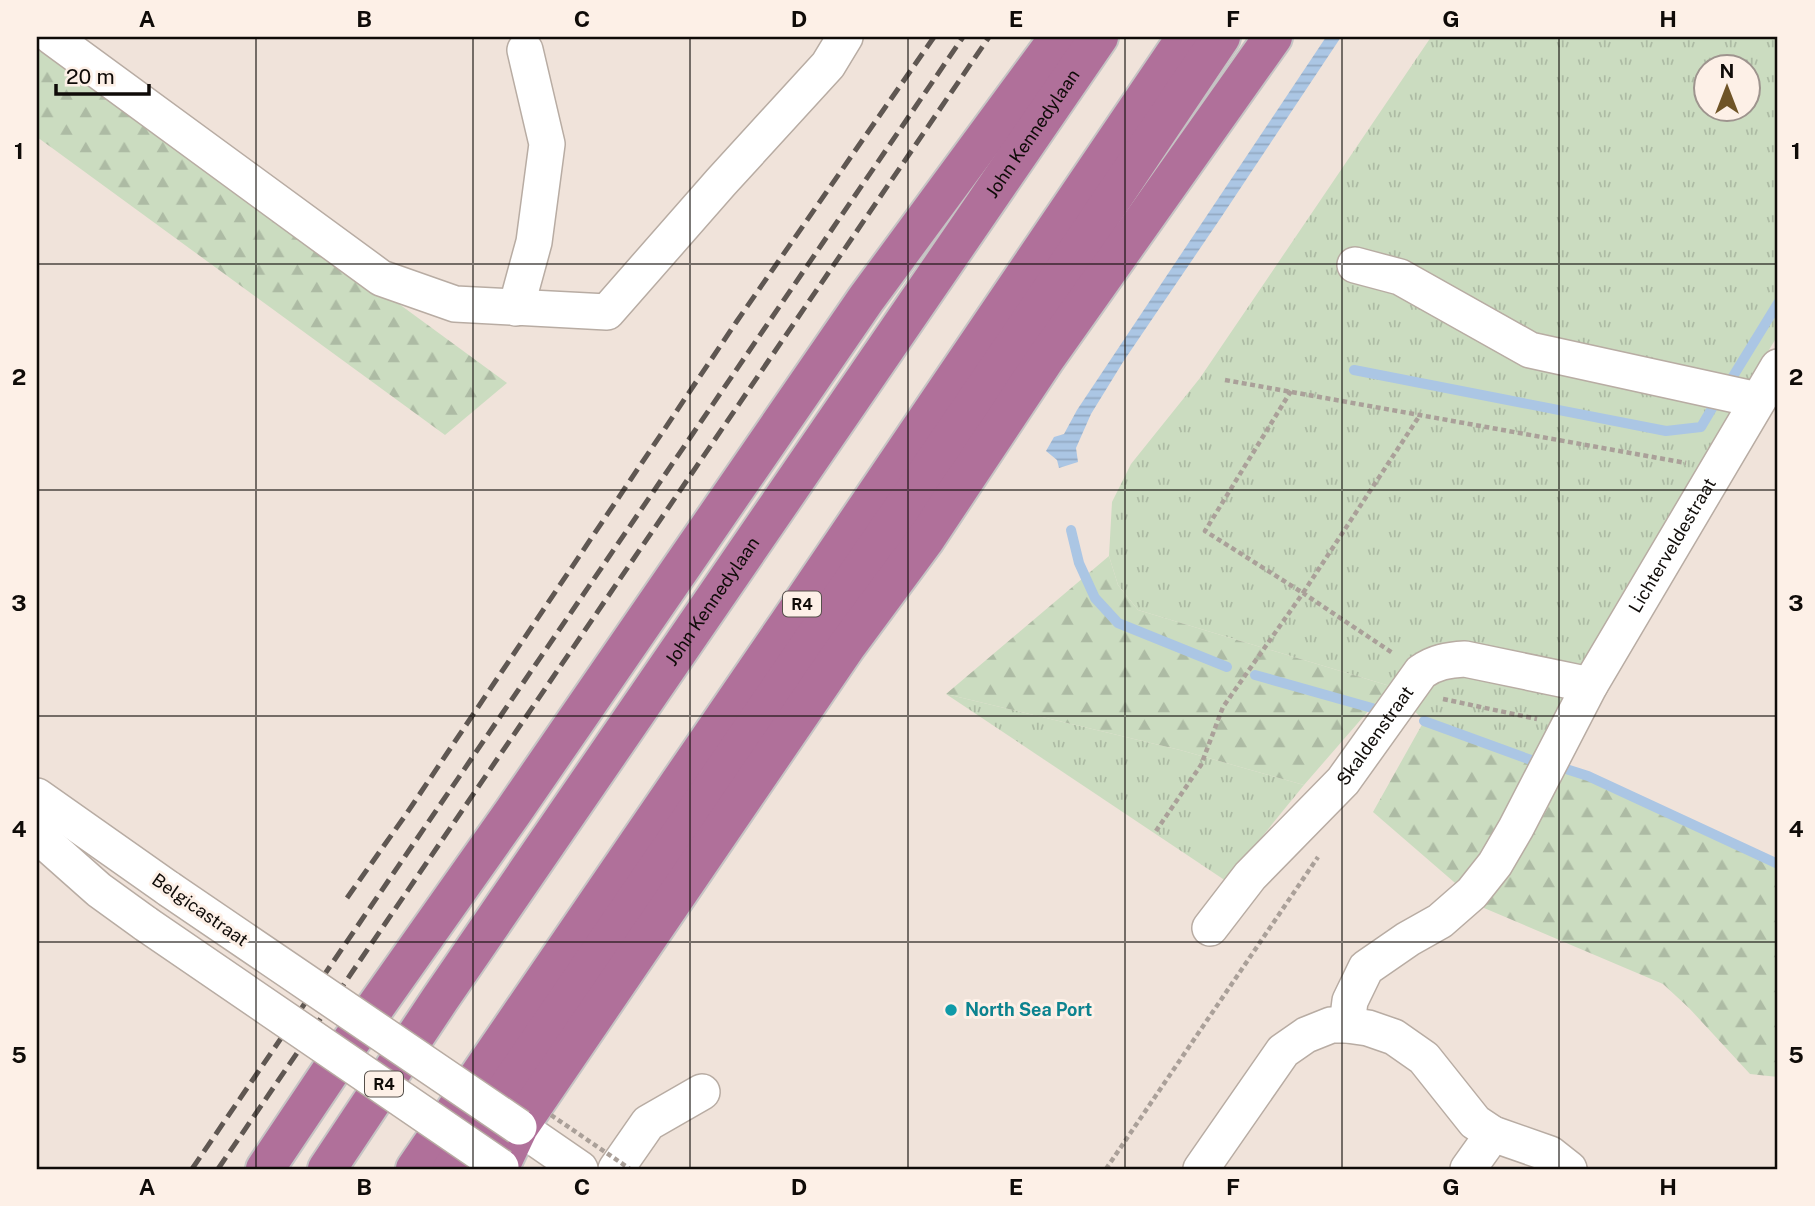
<svg xmlns="http://www.w3.org/2000/svg" width="1815" height="1206" font-family="'Public Sans',sans-serif">
	<style>
		.grass { fill: url(#grass-tufts); fill-rule: evenodd }
		.forest { fill: url(#forest-firs) }
		.water { fill: url(#water-rules) }
		.lines { fill: none; stroke-linecap: round; stroke-linejoin: round }
		.stream { stroke: #abc6e4; stroke-width: 10 }
		.minor-casing { stroke: #b8aca3; stroke-width: 38 }
		.highway-casing { stroke: #c5c4c4; stroke-width: 42 }
		.path { stroke: #aaa099; stroke-width: 4.5; stroke-dasharray: 5 3.5; stroke-linecap: butt }
		.minor { stroke: #fff; stroke-width: 35 }
		.highway { stroke: #b0709a; stroke-width: 38 }
		.rail { stroke: #5f5752; stroke-width: 5; stroke-dasharray: 14 7; stroke-linecap: butt }
		.minor-bridge-casing { stroke: #b8aca3; stroke-width: 38; stroke-linecap: butt }
		.path-bridge { stroke: #aaa099; stroke-width: 4.5; stroke-dasharray: 5 3.5; stroke-linecap: butt }
		.minor-bridge { stroke: #fff; stroke-width: 35 }
		.grid { fill: none; stroke: #0f0b08; stroke-width: 2; stroke-opacity: 0.55 }
		.culture-dot { fill: #0f9aa8; stroke: #fdf0e7; stroke-width: 2.5 }
		.labels { text-anchor: middle; stroke-width: 6; stroke-linejoin: round; paint-order: stroke }
		.shield { fill: #fdf0e7; stroke: #56504b; stroke-width: 2 }
		.shield-label { font-size: 16px; font-weight: bold; fill: #0f0b08 }
		.street-label { font-size: 18px; fill: #0f0b08; stroke: #fdf0e7 }
		.culture-label { font-size: 18px; font-weight: bold; fill: #0d838f; stroke: #fdf0e7; text-anchor: start }
		.neatline { fill: none; stroke: #0f0b08; stroke-width: 2.5 }
		.grid-label { font-size: 23px; text-anchor: middle; font-weight: bold; fill: #0f0b08 }
	</style>
	<defs>
		<pattern id="grass-tufts" width="24" height="20" patternUnits="userSpaceOnUse" patternTransform="scale(1.75)"><rect width="24" height="20" fill="#cbdcc0"/><path d="M3 7l-1-3M5 7V3M7 7l1-3M15 17l-1-3M17 17v-4M19 17l1-3" fill="none" stroke="#adbba4"/></pattern>
		<pattern id="forest-firs" width="22" height="20" patternUnits="userSpaceOnUse" patternTransform="scale(1.75)"><rect width="22" height="20" fill="#cbdcc0"/><path d="M5 1l3.5 6h-7zM16 11l3.5 6h-7z" fill="#adbba4"/></pattern>
		<pattern id="water-rules" width="6" height="5" patternUnits="userSpaceOnUse" patternTransform="scale(1.75)"><rect width="6" height="5" fill="#abc6e4"/><path d="M0 2.5h6" fill="none" stroke="#92a9c2"/></pattern>
	</defs>
	<rect width="100%" height="100%" fill="#f0e3da"/>
	<g class="grass">
		<path d="M 1431,37 L 1778,37 L 1778,335 L 1616,604 L 1531,760 L 1424,721 L 1390,686 L 1138,610 L 1118,585 L 1109,556 L 1112,502 L 1131,464 L 1200,378 ZM 1706,66 L 1748,66 L 1748,108 L 1706,108 Z"/>
		<path d="M 946,694 L 1180,750 L 1304,785 L 1226,881 Z"/>
	</g>
	<g class="forest">
		<path d="M 37,39 L 507,383 L 445,435 L 37,137 Z"/>
		<path d="M 1109,556 L 1118,585 L 1138,610 L 1390,686 L 1304,785 L 1180,750 L 946,694 Z"/>
		<path d="M 1424,721 L 1531,760 L 1588,776 L 1778,864 L 1778,1077 L 1750,1074 L 1689,1008 L 1663,984 L 1484,908 L 1373,812 Z"/>
	</g>
	<path class="water" d="M 1326,37 L 1341,37 L 1220,219 L 1123,362 L 1091,414 L 1076,448 L 1078,462 L 1059,468 L 1057,460 L 1046,451 L 1054,437 L 1064,434 L 1077,410 Z"/>
	<g class="lines">
		<g class="stream">
			<path d="M 1354,370 L 1666,431 L 1701,427 L 1714,405"/>
			<path d="M 1732,378 L 1778,303"/>
			<path d="M 1071,530 L 1079,563 L 1095,598 L 1118,623 L 1227,667"/>
			<path d="M 1255,675 L 1379,710"/>
			<path d="M 1424,721 L 1531,760"/>
			<path d="M 1566,769 L 1588,776 L 1778,864"/>
		</g>
		<g class="minor-casing">
			<g id="minor">
				<path d="M 52,37 L 381,278 L 455,304 L 607,312 L 721,182 L 828,65 L 845,37"/>
				<path d="M 1355,265 L 1400,277 L 1530,350 L 1758,400"/>
				<path d="M 516,308 L 534,242 L 547,144 L 525,50"/>
				<path d="M 37,796 L 169,889"/>
				<path d="M 37,835 L 99,890 L 146,924"/>
				<path id="s1" d="M 1210,928 L 1250,876 L 1343,781 L 1421,672 C 1435,662 1448,660 1465,659 L 1590,685"/>
				<path id="s2" d="M 1347,1025 L 1350,1001 L 1366,968 L 1408,939 L 1440,921 L 1472,893 L 1495,864 L 1516,828 L 1590,685 L 1778,367"/>
				<path d="M 519,1127 L 580,1169"/>
				<path d="M 616,1169 L 648,1123 L 702,1092"/>
				<path d="M 1201,1169 L 1283,1051 L 1306,1035 L 1331,1025 L 1347,1025 L 1368,1028 L 1394,1037 L 1424,1058 L 1475,1122 L 1493,1134 L 1550,1154 L 1569,1169"/>
				<path d="M 1468,1169 L 1493,1134"/>
			</g>
		</g>
		<g class="highway-casing">
			<g id="highway">
				<path d="M 265,1169 L 340,1057 L 513,812 L 866,299 L 1059,37"/>
				<path id="s3" d="M 327,1169 L 440,999 L 1099,37"/>
				<path d="M 415,1169 L 788,624 L 1186,37"/>
				<path d="M 452,1169 L 1018,339 L 1221,37"/>
				<path d="M 499,1169 L 519,1127 L 846,647 L 925,540 L 1046,358 L 1273,37"/>
			</g>
		</g>
		<g class="path">
			<path d="M 1225,380 L 1686,463"/>
			<path d="M 1291,391 L 1205,531 L 1303,593 L 1420,415"/>
			<path d="M 1443,699 L 1537,719"/>
			<path d="M 1156,831 L 1201,765 L 1223,707 L 1303,593 L 1394,654"/>
			<path d="M 1106,1169 L 1318,857"/>
		</g>
		<use href="#minor" class="minor"/>
		<use href="#highway" class="highway"/>
		<g class="rail">
			<path d="M 347,898 L 407,813 L 737,321 L 934,37"/>
			<path d="M 192,1169 L 963,37"/>
			<path d="M 218,1169 L 989,37"/>
		</g>
		<g class="minor-bridge-casing">
			<g id="minor-bridge">
				<path d="M 169,889 L 519,1127"/>
				<path d="M 146,924 L 501,1167"/>
			</g>
		</g>
		<path class="path-bridge" d="M 551,1115 L 630,1169"/>
		<use href="#minor-bridge" class="minor-bridge"/>
	</g>
	<path class="grid" d="M 256,37 L 256,1169M 473,37 L 473,1169M 690,37 L 690,1169M 908,37 L 908,1169M 1125,37 L 1125,1169M 1342,37 L 1342,1169M 1559,37 L 1559,1169M 37,264 L 1778,264M 37,490 L 1778,490M 37,716 L 1778,716M 37,942 L 1778,942"/>
	<circle class="culture-dot" cx="951" cy="1010" r="7"/>
	<g class="labels">
		<g class="shield">
			<rect x="783" y="591.5" width="38" height="25" rx="5"/>
			<rect x="365" y="1071.5" width="38" height="25" rx="5"/>
		</g>
		<g class="shield-label">
			<text x="802" y="610">R4</text>
			<text x="384" y="1090">R4</text>
		</g>
		<g class="street-label">
			<text dy="6" stroke="none"><textPath href="#s3" startOffset="1253">John Kennedylaan</textPath></text>
			<text dy="6" stroke="none"><textPath href="#s2" startOffset="593">Lichterveldestraat</textPath></text>
			<text dy="6" stroke="none"><textPath href="#s3" startOffset="686">John Kennedylaan</textPath></text>
			<text dy="6" stroke="none"><textPath href="#s1" startOffset="254">Skaldenstraat</textPath></text>
			<text transform="translate(200 910) rotate(35)" y="6">Belgicastraat</text>
		</g>
		<g class="culture-label">
			<text x="965" y="1016">North Sea Port</text>
		</g>
	</g>
	<rect width="1815" height="1206" fill="none" stroke="#fdf0e7" stroke-width="77"/>
	<g transform="translate(1727 88)"><circle r="33" fill="#fdf0e7" stroke="#9e948e" stroke-width="2"/>
	<path d="M0-5L12 26L0 18L-12 26Z" fill="#6f5427"/>
	<text y="-10" font-size="19" font-weight="bold" text-anchor="middle" fill="#0f0b08">N</text>
	</g>
	<path d="M56 84v10h93v-10" fill="none" stroke="#0f0b08" stroke-width="3.5"/>
	<text x="66" y="84" font-size="21" fill="#0f0b08" stroke="#fdf0e7" stroke-width="5" paint-order="stroke">20 m</text>
	<rect x="38" y="38" width="1738" height="1130" class="neatline"/>
	<g class="grid-label">
		<text x="147" y="27">A</text>
		<text x="364" y="27">B</text>
		<text x="582" y="27">C</text>
		<text x="799" y="27">D</text>
		<text x="1016" y="27">E</text>
		<text x="1233" y="27">F</text>
		<text x="1451" y="27">G</text>
		<text x="1668" y="27">H</text>
		<text x="19" y="159">1</text>
		<text x="1796" y="159">1</text>
		<text x="19" y="385">2</text>
		<text x="1796" y="385">2</text>
		<text x="19" y="611">3</text>
		<text x="1796" y="611">3</text>
		<text x="19" y="837">4</text>
		<text x="1796" y="837">4</text>
		<text x="19" y="1063">5</text>
		<text x="1796" y="1063">5</text>
		<text x="147" y="1195">A</text>
		<text x="364" y="1195">B</text>
		<text x="582" y="1195">C</text>
		<text x="799" y="1195">D</text>
		<text x="1016" y="1195">E</text>
		<text x="1233" y="1195">F</text>
		<text x="1451" y="1195">G</text>
		<text x="1668" y="1195">H</text>
	</g>
</svg>
